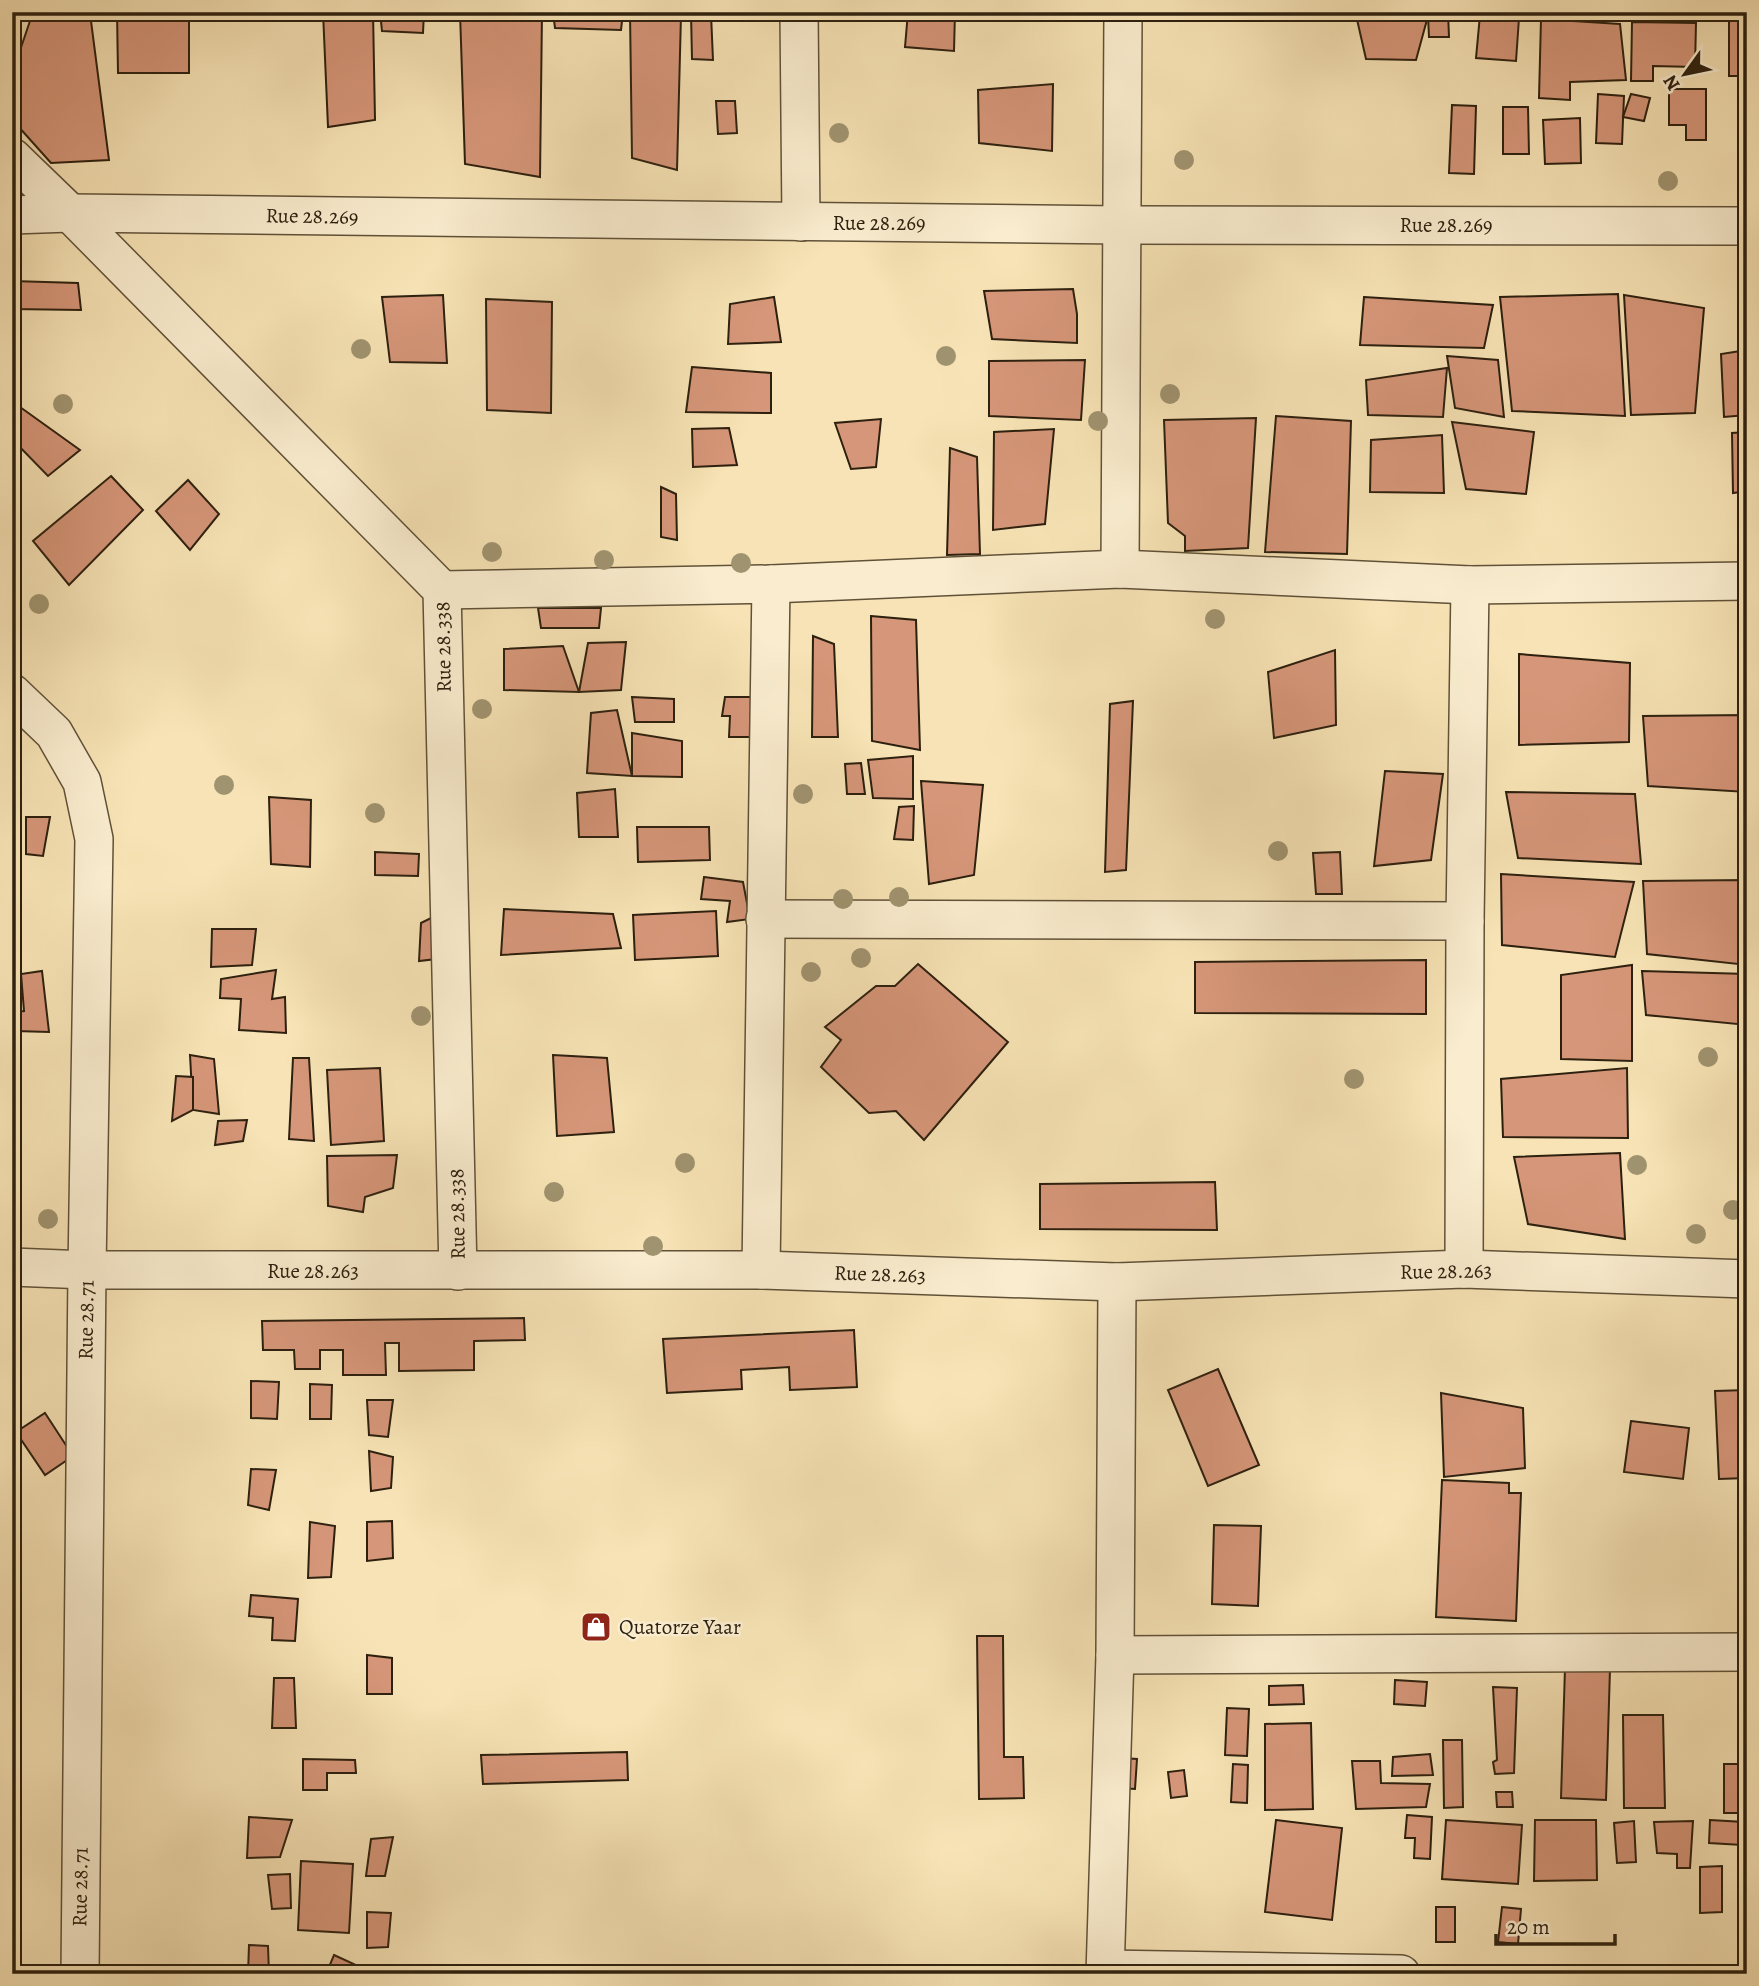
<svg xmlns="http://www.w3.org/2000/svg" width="1759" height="1986" font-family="Alegreya,serif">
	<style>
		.building { fill: #d69679; stroke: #2d200f; stroke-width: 2 }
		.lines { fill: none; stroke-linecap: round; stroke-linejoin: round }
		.minor-casing { stroke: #605138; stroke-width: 40 }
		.minor { stroke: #faedcf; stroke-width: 37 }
		.tree { fill: #a0936f }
		.labels { text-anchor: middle; stroke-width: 5; stroke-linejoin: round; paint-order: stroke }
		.street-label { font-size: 21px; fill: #2d200f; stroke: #faedcf }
		.poi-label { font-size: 21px; fill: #2d200f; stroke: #faedcf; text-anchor: start }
	</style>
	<rect width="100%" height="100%" fill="#f7e3b5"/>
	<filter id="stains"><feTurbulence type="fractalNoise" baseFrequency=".00286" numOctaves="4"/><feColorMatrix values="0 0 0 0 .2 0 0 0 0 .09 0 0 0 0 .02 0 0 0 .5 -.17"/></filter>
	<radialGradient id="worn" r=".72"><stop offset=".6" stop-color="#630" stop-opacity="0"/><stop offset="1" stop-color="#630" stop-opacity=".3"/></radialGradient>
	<g class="building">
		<path d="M 117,12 L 189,12 L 189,73 L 118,73 Z"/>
		<path d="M 323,12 L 373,12 L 375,120 L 328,127 Z"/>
		<path d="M 380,12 L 424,12 L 423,33 L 382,31 Z"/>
		<path d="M 460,12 L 542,12 L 540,177 L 465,164 Z"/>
		<path d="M 553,12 L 623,12 L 621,30 L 555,28 Z"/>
		<path d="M 908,12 L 955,12 L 954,51 L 905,47 Z"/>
		<path d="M 1412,12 L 1448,12 L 1449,37 L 1429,37 L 1428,16 Z"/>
		<path d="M 630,13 L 681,15 L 677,170 L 632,158 Z"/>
		<path d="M 691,13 L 711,14 L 713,60 L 692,59 Z"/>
		<path d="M 32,15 L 91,21 L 109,160 L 51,163 L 17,125 L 12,74 Z"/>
		<path d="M 1356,15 L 1428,16 L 1416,60 L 1366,59 Z"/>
		<path d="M 1480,15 L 1519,18 L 1516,61 L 1476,58 Z"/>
		<path d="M 1729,15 L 1747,16 L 1747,76 L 1729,76 Z"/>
		<path d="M 1541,19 L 1620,24 L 1626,80 L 1570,82 L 1570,100 L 1539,98 Z"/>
		<path d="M 1632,22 L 1696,23 L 1695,67 L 1653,66 L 1653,81 L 1631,81 Z"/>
		<path d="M 1053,84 L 1052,151 L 979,143 L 978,90 Z"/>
		<path d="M 1669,89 L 1706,89 L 1706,140 L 1686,140 L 1686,125 L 1669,125 Z"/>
		<path d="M 1598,94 L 1624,96 L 1622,144 L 1596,143 Z"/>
		<path d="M 1631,94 L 1650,98 L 1644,121 L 1623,117 Z"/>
		<path d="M 716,101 L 735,101 L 737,133 L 718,134 Z"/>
		<path d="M 1452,105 L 1476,106 L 1474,174 L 1449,173 Z"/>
		<path d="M 1503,107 L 1528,107 L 1529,154 L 1503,154 Z"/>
		<path d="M 1580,118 L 1581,163 L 1545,164 L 1543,120 Z"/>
		<path d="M 12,281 L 78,283 L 81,310 L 12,309 Z"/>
		<path d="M 1073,289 L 1077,314 L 1077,343 L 992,339 L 984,291 Z"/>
		<path d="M 1618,294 L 1625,416 L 1512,411 L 1500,297 Z"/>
		<path d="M 443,295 L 447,363 L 390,362 L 382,297 Z"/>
		<path d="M 1624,295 L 1704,308 L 1695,413 L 1631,415 Z"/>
		<path d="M 774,297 L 781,342 L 728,344 L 730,304 Z"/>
		<path d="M 1364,297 L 1493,305 L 1484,348 L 1360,345 Z"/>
		<path d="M 486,299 L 552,302 L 551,413 L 487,410 Z"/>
		<path d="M 1747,350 L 1747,415 L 1724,417 L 1721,354 Z"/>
		<path d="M 1447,356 L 1498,360 L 1504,417 L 1455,408 Z"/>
		<path d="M 1085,360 L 1081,420 L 989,416 L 989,361 Z"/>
		<path d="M 692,367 L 771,373 L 771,413 L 686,412 Z"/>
		<path d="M 1447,368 L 1443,417 L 1368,415 L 1366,380 Z"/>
		<path d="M 20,407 L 80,450 L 48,476 L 12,439 L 12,415 Z"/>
		<path d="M 1276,416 L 1351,421 L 1347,554 L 1265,552 Z"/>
		<path d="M 1256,418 L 1248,548 L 1185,551 L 1185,536 L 1168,523 L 1164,420 Z"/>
		<path d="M 881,419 L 876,467 L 851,469 L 835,423 Z"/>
		<path d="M 1452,422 L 1534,432 L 1526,494 L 1466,489 Z"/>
		<path d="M 729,428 L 737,465 L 693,467 L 692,429 Z"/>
		<path d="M 1054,429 L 1045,524 L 993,530 L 994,432 Z"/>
		<path d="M 1747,432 L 1747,491 L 1733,493 L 1732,433 Z"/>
		<path d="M 1442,435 L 1444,493 L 1370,492 L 1371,440 Z"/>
		<path d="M 950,448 L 977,457 L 980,554 L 947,555 Z"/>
		<path d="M 111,476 L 143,510 L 69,585 L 33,541 Z"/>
		<path d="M 188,480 L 219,514 L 190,550 L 156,511 Z"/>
		<path d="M 661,487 L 676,494 L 677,540 L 661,537 Z"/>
		<path d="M 538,608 L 601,608 L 599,628 L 541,628 Z"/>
		<path d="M 871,616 L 916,620 L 920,750 L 872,741 Z"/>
		<path d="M 813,636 L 834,644 L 838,737 L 812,737 Z"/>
		<path d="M 626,642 L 621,690 L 579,692 L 588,643 Z"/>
		<path d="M 563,646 L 579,692 L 504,690 L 504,649 Z"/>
		<path d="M 1335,650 L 1336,725 L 1274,738 L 1268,672 Z"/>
		<path d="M 1519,654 L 1630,663 L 1629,742 L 1519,745 Z"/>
		<path d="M 632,697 L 674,699 L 674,722 L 635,722 Z"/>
		<path d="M 725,697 L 751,697 L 756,737 L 729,737 L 730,716 L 722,716 Z"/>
		<path d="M 1133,701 L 1126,870 L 1105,872 L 1110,704 Z"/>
		<path d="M 617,710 L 632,776 L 587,773 L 591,713 Z"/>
		<path d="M 1747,715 L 1747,792 L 1648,786 L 1643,716 Z"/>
		<path d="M 632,733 L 682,741 L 682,777 L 632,776 Z"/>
		<path d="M 913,756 L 913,799 L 873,798 L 868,760 Z"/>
		<path d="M 861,763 L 865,794 L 847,794 L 845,764 Z"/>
		<path d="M 1385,771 L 1443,774 L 1431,860 L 1374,866 Z"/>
		<path d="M 921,781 L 983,785 L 974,875 L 929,884 Z"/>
		<path d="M 615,789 L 618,837 L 579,837 L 577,793 Z"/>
		<path d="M 1506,792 L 1635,794 L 1641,864 L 1518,858 Z"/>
		<path d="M 269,797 L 311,800 L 310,867 L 271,864 Z"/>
		<path d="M 914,806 L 913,840 L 894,839 L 899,807 Z"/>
		<path d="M 26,817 L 50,817 L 43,856 L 26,854 Z"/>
		<path d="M 637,827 L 709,827 L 710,860 L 638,862 Z"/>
		<path d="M 375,852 L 419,854 L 418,876 L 375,875 Z"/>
		<path d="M 1340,852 L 1342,894 L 1316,894 L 1313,853 Z"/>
		<path d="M 1501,874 L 1634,882 L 1615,957 L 1502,945 Z"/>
		<path d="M 704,877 L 743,882 L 750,919 L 727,922 L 730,901 L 701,899 Z"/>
		<path d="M 1747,880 L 1747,965 L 1647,954 L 1643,881 Z"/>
		<path d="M 504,909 L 613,914 L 621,948 L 501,955 Z"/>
		<path d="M 716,911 L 718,956 L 635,960 L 633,915 Z"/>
		<path d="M 435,916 L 436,959 L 419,961 L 421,923 Z"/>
		<path d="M 212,929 L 256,929 L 252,965 L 211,967 Z"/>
		<path d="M 1426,960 L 1426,1014 L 1195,1013 L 1195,962 Z"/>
		<path d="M 918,964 L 1008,1042 L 924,1140 L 896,1111 L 869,1113 L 821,1067 L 841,1040 L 825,1027 L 876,986 L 895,986 Z"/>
		<path d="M 1632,965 L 1632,1061 L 1561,1059 L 1561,975 Z"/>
		<path d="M 276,970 L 272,999 L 285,997 L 286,1033 L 239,1030 L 241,999 L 220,998 L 221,979 Z"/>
		<path d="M 42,971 L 49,1032 L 15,1031 L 15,1012 L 24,1011 L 21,974 Z"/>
		<path d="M 1642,971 L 1747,974 L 1747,1025 L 1646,1015 Z"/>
		<path d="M 190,1055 L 214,1059 L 219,1114 L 193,1110 Z"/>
		<path d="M 553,1055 L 607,1058 L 614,1132 L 557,1136 Z"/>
		<path d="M 293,1058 L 309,1058 L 314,1141 L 289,1139 Z"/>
		<path d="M 380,1068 L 384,1141 L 331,1145 L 327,1070 Z"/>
		<path d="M 1627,1068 L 1628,1138 L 1503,1137 L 1501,1079 Z"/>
		<path d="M 176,1076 L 193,1077 L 193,1110 L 172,1121 Z"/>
		<path d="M 247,1120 L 243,1141 L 215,1145 L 218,1121 Z"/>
		<path d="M 1620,1153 L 1625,1239 L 1528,1224 L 1514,1157 Z"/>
		<path d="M 397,1155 L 393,1188 L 365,1197 L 363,1212 L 328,1206 L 327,1156 Z"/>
		<path d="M 1215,1182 L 1217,1230 L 1040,1229 L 1040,1184 Z"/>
		<path d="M 524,1318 L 525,1340 L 474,1341 L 474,1370 L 399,1371 L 399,1343 L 385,1343 L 386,1375 L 343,1375 L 343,1350 L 320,1350 L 320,1369 L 295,1369 L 294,1350 L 263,1350 L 262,1321 Z"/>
		<path d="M 854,1330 L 857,1387 L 790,1390 L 789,1367 L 741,1370 L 742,1389 L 667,1393 L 663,1339 Z"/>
		<path d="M 1218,1369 L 1259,1465 L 1208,1486 L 1168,1390 Z"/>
		<path d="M 251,1381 L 279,1382 L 277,1419 L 251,1418 Z"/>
		<path d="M 310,1384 L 332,1385 L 331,1419 L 310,1419 Z"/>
		<path d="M 1747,1390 L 1747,1478 L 1719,1479 L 1715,1391 Z"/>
		<path d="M 1441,1393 L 1523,1408 L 1525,1468 L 1444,1477 Z"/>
		<path d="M 367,1400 L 393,1400 L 388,1437 L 369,1435 Z"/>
		<path d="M 45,1413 L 73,1456 L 45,1475 L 16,1432 Z"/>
		<path d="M 1631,1421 L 1689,1428 L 1683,1479 L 1624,1472 Z"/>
		<path d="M 369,1451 L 393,1457 L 391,1488 L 371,1491 Z"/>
		<path d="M 251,1469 L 276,1470 L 269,1510 L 248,1505 Z"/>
		<path d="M 1442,1480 L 1509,1483 L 1509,1493 L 1521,1493 L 1516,1621 L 1436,1617 Z"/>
		<path d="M 12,1508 L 15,1508 L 14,1531 L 12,1531 Z"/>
		<path d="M 392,1521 L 393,1558 L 367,1561 L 367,1522 Z"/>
		<path d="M 310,1522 L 335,1526 L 331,1577 L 308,1578 Z"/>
		<path d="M 1214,1525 L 1261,1526 L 1258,1606 L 1212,1604 Z"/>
		<path d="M 251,1595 L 298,1599 L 295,1641 L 272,1640 L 273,1618 L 249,1616 Z"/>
		<path d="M 977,1636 L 1003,1636 L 1004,1757 L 1023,1757 L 1024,1798 L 979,1799 Z"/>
		<path d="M 367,1655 L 392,1658 L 392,1694 L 367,1694 Z"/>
		<path d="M 1565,1668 L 1610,1669 L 1606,1800 L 1561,1798 Z"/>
		<path d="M 274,1678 L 294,1678 L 296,1728 L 272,1728 Z"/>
		<path d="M 1395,1680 L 1427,1682 L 1425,1706 L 1394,1704 Z"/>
		<path d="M 1303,1685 L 1304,1704 L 1269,1705 L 1269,1686 Z"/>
		<path d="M 1493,1687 L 1517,1688 L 1514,1773 L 1495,1774 L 1493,1762 L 1497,1760 Z"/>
		<path d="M 1227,1708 L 1249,1709 L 1247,1756 L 1225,1755 Z"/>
		<path d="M 1623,1715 L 1663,1715 L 1665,1808 L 1624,1808 Z"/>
		<path d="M 1311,1723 L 1313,1809 L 1265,1810 L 1265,1724 Z"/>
		<path d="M 1443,1740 L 1462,1740 L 1463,1807 L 1444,1808 Z"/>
		<path d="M 627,1752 L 628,1780 L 483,1784 L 481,1755 Z"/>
		<path d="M 1430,1754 L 1433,1775 L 1392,1776 L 1393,1757 Z"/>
		<path d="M 1122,1758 L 1137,1759 L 1135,1789 L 1120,1788 Z"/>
		<path d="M 303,1759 L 355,1760 L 356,1773 L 327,1773 L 327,1790 L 303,1790 Z"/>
		<path d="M 1352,1761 L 1380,1761 L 1381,1783 L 1430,1784 L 1426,1807 L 1356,1809 Z"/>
		<path d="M 1233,1764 L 1248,1765 L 1247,1803 L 1231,1802 Z"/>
		<rect x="1724" y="1764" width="23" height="49"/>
		<path d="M 1184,1770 L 1187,1796 L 1171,1798 L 1168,1772 Z"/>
		<path d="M 1496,1792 L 1512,1792 L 1513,1807 L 1497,1807 Z"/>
		<path d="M 1407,1815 L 1432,1817 L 1430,1859 L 1414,1858 L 1415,1838 L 1405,1838 Z"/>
		<path d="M 249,1817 L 292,1820 L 280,1857 L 247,1858 Z"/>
		<path d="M 1276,1820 L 1342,1828 L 1332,1920 L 1265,1912 Z"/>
		<path d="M 1446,1820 L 1522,1825 L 1518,1884 L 1442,1879 Z"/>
		<path d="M 1535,1820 L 1596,1820 L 1597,1880 L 1534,1881 Z"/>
		<path d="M 1710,1820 L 1744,1822 L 1742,1845 L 1709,1843 Z"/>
		<path d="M 1634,1821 L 1636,1862 L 1617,1863 L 1614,1823 Z"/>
		<path d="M 1693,1821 L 1690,1868 L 1677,1868 L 1677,1854 L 1657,1853 L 1654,1822 Z"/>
		<path d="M 393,1837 L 385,1876 L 366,1876 L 371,1839 Z"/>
		<path d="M 301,1861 L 353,1864 L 349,1933 L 298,1930 Z"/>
		<path d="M 1722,1866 L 1722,1912 L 1700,1913 L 1700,1867 Z"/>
		<path d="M 290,1874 L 291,1908 L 272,1909 L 268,1875 Z"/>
		<rect x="1436" y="1907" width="19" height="35"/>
		<path d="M 1502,1907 L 1521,1909 L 1518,1944 L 1498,1942 Z"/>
		<path d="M 367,1912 L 391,1913 L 388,1947 L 367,1948 Z"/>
		<path d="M 249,1945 L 268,1946 L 269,1974 L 248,1974 Z"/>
		<path d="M 334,1955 L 356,1965 L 355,1974 L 326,1974 Z"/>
	</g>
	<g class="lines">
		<g class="minor-casing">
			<g id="minor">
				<path d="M 799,12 L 801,222"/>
				<path d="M 12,157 L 70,213 L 442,590 L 458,1271"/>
				<path d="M 12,215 L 70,213 L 1122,225 L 1747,226"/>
				<path d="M 1120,569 L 1123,12"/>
				<path d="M 442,590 L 771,584 L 1120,569 L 1470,585 L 1747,581"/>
				<path d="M 12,693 L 54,733 L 82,782 L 94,839 L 87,1270 L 80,1974"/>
				<path d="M 765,919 L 1465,921"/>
				<path d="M 12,1267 L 87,1270 L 761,1270 L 1117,1282 L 1464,1269 L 1747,1279"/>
				<path d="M 1464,1269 L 1465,921 L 1470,585"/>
				<path d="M 761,1270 L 771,584"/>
				<path d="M 1115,1655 L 1747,1652"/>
				<path d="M 1105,1969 L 1401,1974"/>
				<path d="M 1105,1974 L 1115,1655 L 1117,1282"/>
			</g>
		</g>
		<use href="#minor" class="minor"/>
	</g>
	<g class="tree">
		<circle cx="839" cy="133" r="10"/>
		<circle cx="1184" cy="160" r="10"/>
		<circle cx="1668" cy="181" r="10"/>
		<circle cx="361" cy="349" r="10"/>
		<circle cx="946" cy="356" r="10"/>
		<circle cx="1170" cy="394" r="10"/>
		<circle cx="63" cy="404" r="10"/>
		<circle cx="1098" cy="421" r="10"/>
		<circle cx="492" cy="552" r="10"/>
		<circle cx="604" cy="560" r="10"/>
		<circle cx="741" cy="563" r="10"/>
		<circle cx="39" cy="604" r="10"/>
		<circle cx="1215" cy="619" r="10"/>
		<circle cx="482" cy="709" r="10"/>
		<circle cx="224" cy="785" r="10"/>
		<circle cx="803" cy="794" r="10"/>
		<circle cx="375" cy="813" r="10"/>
		<circle cx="1278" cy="851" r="10"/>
		<circle cx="899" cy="897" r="10"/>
		<circle cx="843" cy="899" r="10"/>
		<circle cx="861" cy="958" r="10"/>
		<circle cx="811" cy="972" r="10"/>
		<circle cx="421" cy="1016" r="10"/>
		<circle cx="1708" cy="1057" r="10"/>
		<circle cx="1354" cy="1079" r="10"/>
		<circle cx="685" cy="1163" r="10"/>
		<circle cx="1637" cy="1165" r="10"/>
		<circle cx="554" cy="1192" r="10"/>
		<circle cx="1733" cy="1210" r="10"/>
		<circle cx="48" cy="1219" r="10"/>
		<circle cx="1696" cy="1234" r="10"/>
		<circle cx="653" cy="1246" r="10"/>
	</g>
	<defs>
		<g id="shop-square" transform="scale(1.575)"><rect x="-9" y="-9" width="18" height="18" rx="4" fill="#8f2418" stroke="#faedcf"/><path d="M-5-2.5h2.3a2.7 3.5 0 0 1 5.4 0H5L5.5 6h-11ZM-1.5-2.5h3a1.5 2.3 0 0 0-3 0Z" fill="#fff"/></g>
	</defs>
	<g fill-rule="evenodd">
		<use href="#shop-square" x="596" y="1627"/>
	</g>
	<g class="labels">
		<g class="street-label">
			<text transform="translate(312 216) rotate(1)" y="7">Rue 28.269</text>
			<text x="879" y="230">Rue 28.269</text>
			<text x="1446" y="232">Rue 28.269</text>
			<text transform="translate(443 647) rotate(-91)" y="7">Rue 28.338</text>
			<text transform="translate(457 1214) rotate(-91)" y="7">Rue 28.338</text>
			<text x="313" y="1278">Rue 28.263</text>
			<text transform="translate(1446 1271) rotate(-1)" y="7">Rue 28.263</text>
			<text transform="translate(880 1274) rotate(2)" y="7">Rue 28.263</text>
			<text transform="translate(86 1320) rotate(-89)" y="7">Rue 28.71</text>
			<text transform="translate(80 1887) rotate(-89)" y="7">Rue 28.71</text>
		</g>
		<g class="poi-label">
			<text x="619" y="1634">Quatorze Yaar</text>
		</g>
	</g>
	<rect width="1759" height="1986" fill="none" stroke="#f7e3b5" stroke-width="42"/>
	<rect x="14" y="14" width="1731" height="1958" fill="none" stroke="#2d200f" stroke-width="3.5"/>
	<rect x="21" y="21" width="1717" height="1944" fill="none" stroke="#2d200f" stroke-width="2"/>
	<g transform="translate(1685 74) rotate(237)" stroke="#faedcf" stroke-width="5" paint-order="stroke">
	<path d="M0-5L12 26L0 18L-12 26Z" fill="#2d200f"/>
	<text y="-10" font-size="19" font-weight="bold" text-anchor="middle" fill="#2d200f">N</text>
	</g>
	<path d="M1496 1934v10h119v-10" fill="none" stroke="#2d200f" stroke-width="3.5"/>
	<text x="1507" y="1934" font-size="21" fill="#2d200f" stroke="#faedcf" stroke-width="5" paint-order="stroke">20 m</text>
	<rect width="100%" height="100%" filter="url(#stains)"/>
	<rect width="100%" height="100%" fill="url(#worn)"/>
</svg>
